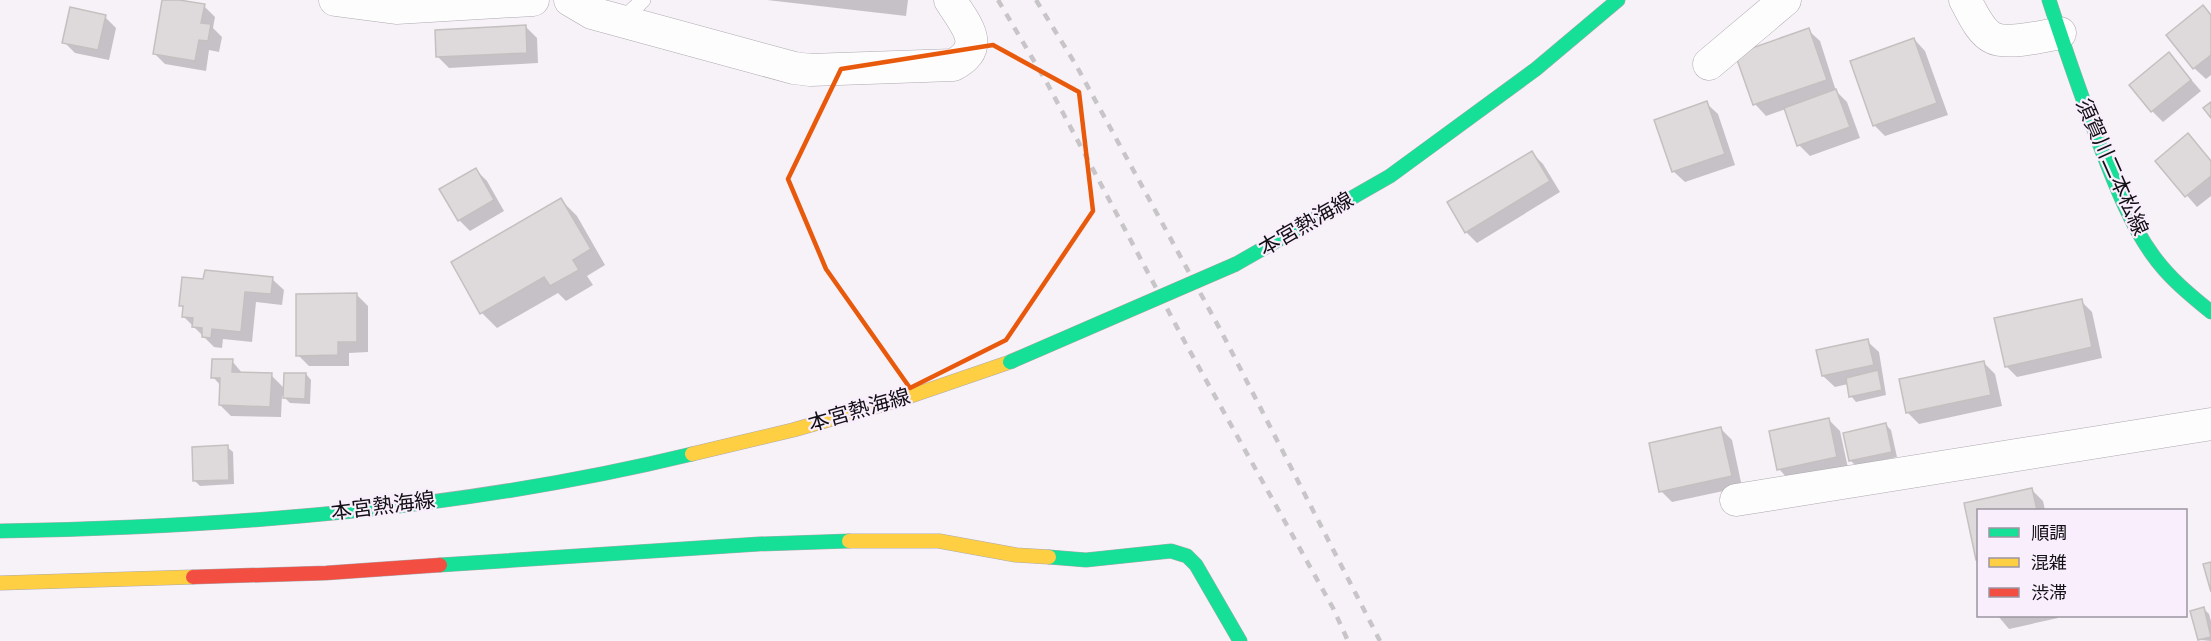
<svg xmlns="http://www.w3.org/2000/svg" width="2211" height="641" font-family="Jost,'Noto Sans JP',sans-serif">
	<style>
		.shadow { fill: #0003 }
		.building { fill: #ded9da; stroke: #c5c0c0; stroke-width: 1.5 }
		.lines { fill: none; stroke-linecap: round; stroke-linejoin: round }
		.lane-casing { stroke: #ada9ae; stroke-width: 16 }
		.street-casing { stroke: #ada9ae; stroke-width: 33 }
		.fast-casing { stroke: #ada9ae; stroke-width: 15 }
		.slow-casing { stroke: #ada9ae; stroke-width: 15 }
		.jam-casing { stroke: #ada9ae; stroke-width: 15 }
		.lane { stroke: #fefdfe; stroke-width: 15 }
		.street { stroke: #fefdfe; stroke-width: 32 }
		.fast { stroke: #16e098; stroke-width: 14 }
		.slow { stroke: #ffcf43; stroke-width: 14 }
		.jam { stroke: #f24e42; stroke-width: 14 }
		.rail { stroke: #c7c5c7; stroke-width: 4.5; stroke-dasharray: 8 8; stroke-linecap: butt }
		.fast-bridge-casing { stroke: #afa19d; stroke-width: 15; stroke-linecap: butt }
		.fast-bridge { stroke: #16e098; stroke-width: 14 }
		.marked { fill: none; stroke: #e8590c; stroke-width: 4.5; stroke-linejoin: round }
		.labels { text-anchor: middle; stroke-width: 4.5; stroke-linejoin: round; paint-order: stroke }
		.street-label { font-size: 21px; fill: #131015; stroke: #f8eefc }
	</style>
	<rect width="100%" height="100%" fill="#f7f2f8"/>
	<g class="shadow">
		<path d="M 163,0 L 204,6 L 215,17 L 213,28 L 222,37 L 219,52 L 209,50 L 206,71 L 165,64 L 154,53 Z"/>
		<path d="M 767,0 L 908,0 L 906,16 Z"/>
		<path d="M 2211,15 L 2211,75 L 2206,79 L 2194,68 Z"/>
		<path d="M 105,17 L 116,28 L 109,60 L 75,53 L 64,42 Z"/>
		<path d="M 526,27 L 537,38 L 538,63 L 449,68 L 438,57 Z"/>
		<path d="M 1808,30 L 1820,41 L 1836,91 L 1847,102 L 1860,138 L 1810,156 L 1799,145 L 1786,109 L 1766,116 L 1755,104 Z"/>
		<path d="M 1914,39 L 1925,51 L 1948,115 L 1885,136 L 1874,125 Z"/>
		<path d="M 2169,54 L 2201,91 L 2163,122 L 2152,111 Z"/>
		<path d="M 1706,103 L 1718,114 L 1735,165 L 1685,182 L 1673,171 Z"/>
		<path d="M 2188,135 L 2211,161 L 2211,196 L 2197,207 L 2157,161 Z"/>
		<path d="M 1532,153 L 1543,164 L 1560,192 L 1477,243 L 1466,232 Z"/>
		<path d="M 476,170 L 487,181 L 504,211 L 470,231 L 459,220 Z"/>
		<path d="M 561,200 L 577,216 L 605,265 L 587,276 L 593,285 L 566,301 L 558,293 L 497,328 L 482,313 Z"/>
		<path d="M 272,279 L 284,290 L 282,305 L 256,302 L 252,342 L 223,339 L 222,348 L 214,347 L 183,316 L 184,309 L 181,305 Z"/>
		<path d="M 357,295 L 368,306 L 368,352 L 349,353 L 349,366 L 309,366 L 298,355 Z"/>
		<path d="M 2081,301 L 2092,312 L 2102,358 L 2017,377 L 2006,366 Z"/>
		<path d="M 1867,341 L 1879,352 L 1886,395 L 1856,402 L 1851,396 L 1848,384 L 1835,387 L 1823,376 Z"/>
		<path d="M 232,361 L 243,374 L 271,375 L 285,389 L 306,374 L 311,380 L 310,404 L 290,403 L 282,395 L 281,417 L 231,416 L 220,405 L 221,386 L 213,377 Z"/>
		<path d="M 1983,362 L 1995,374 L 2002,406 L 1919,424 L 1908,413 L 1901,381 Z"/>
		<path d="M 1829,420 L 1840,431 L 1848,468 L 1790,481 L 1779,469 Z"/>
		<path d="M 1886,425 L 1891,430 L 1897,457 L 1856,466 L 1850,460 Z"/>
		<path d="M 1721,429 L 1732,440 L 1742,487 L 1672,502 L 1661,491 Z"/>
		<path d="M 227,447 L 233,452 L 234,484 L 200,486 L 194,480 Z"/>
		<path d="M 2032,490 L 2043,501 L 2045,510 L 1978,510 L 1978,561 L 1966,504 Z"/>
		<path d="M 2204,609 L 2209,614 L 2211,621 L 2211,641 L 2200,640 L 2192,612 Z"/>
		<path d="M 1998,616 L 2057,616 L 2058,618 L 2009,629 Z"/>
	</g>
	<g class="building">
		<path d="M 162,0 L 179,0 L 205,4 L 201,23 L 211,24 L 208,41 L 199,40 L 195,61 L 153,54 Z"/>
		<path d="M 2203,5 L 2211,15 L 2211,55 L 2193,69 L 2166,35 Z"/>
		<path d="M 70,7 L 106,15 L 98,50 L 62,43 Z"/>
		<path d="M 526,25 L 527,53 L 436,57 L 435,30 Z"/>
		<path d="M 1809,28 L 1827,80 L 1753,105 L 1735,54 Z"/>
		<path d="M 1914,38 L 1937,103 L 1873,126 L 1850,61 Z"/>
		<path d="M 2169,52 L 2191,80 L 2151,112 L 2129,85 Z"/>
		<path d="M 1836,89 L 1850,127 L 1797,146 L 1784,108 Z"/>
		<path d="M 1707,101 L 1725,154 L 1672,172 L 1654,120 Z"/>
		<path d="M 2211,102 L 2211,118 L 2203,108 Z"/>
		<path d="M 2188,133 L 2211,161 L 2211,176 L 2185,197 L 2155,161 Z"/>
		<path d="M 1532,151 L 1550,181 L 1465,233 L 1447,202 Z"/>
		<path d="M 476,168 L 494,200 L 458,221 L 439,189 Z"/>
		<path d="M 561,198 L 591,249 L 573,260 L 579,270 L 550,286 L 544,277 L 480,314 L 451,262 Z"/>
		<path d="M 205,270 L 273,277 L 271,294 L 245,292 L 241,332 L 212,329 L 211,338 L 202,337 L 202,328 L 192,327 L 193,318 L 182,317 L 183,306 L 179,306 L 182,277 L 203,279 Z"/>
		<path d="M 357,293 L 357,342 L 338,342 L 338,355 L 296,356 L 296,294 Z"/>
		<path d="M 2082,299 L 2092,347 L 2005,367 L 1994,318 Z"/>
		<path d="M 1868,339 L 1874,365 L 1822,376 L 1816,350 Z"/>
		<path d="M 212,359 L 233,359 L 232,372 L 272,373 L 270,407 L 219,405 L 220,378 L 211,378 Z"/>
		<path d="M 1984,361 L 1991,395 L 1906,413 L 1899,379 Z"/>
		<path d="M 1878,370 L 1882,390 L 1849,397 L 1846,378 Z"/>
		<path d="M 284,373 L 306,373 L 305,399 L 283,398 Z"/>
		<path d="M 1829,418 L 1837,457 L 1777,470 L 1769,431 Z"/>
		<path d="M 1886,423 L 1892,452 L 1849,461 L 1843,433 Z"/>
		<path d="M 1721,427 L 1732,476 L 1659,492 L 1649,443 Z"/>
		<path d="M 228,445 L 229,480 L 193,481 L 192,447 Z"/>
		<path d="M 2032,488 L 2037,510 L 1978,510 L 1978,560 L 1976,560 L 1964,503 Z"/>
		<path d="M 2211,562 L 2211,592 L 2203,564 Z"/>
		<path d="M 2204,607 L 2211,637 L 2198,640 L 2190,611 Z"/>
	</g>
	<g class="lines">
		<g class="lane-casing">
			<path id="lane" d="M 622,20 L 643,0"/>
		</g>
		<g class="street-casing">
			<g id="street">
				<path d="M 335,0 L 396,8 L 533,0"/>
				<path d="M 570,0 L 592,13 L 794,68 L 810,70 L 953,65 C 988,47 965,24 950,0"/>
				<path d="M 1965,0 C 1972,12 1980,32 1993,38 C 2007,45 2045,36 2060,33"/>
				<path d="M 1709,64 L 1785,0"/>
				<path d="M 1736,500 L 2211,424"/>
			</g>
		</g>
		<g class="fast-casing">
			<g id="fast">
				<path d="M 2049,0 C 2066,52 2084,104 2104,156 C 2117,189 2131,225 2152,254 C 2168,277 2190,295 2211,312"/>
				<path d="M 1236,264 L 1390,176 L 1536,69 L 1618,0"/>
				<path d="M 0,531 C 232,527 466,509 692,454"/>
				<path d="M 1049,557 L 1086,560 L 1171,551 L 1187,556 L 1196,565 L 1240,641"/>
				<path d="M 440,565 L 759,544 L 849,541"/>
			</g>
		</g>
		<g class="slow-casing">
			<g id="slow">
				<path d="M 692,454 L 793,430 L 902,399 L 1010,362"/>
				<path d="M 849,541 L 939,541 L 1016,555 L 1049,557"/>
				<path d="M 0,583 L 193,577"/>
			</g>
		</g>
		<g class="jam-casing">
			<path id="jam" d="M 193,577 L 326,573 L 440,565"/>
		</g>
		<use href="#lane" class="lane"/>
		<use href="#street" class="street"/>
		<use href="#fast" class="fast"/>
		<use href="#slow" class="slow"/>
		<use href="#jam" class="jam"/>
		<g class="rail">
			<path d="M 998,0 L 1047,83 L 1187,346 L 1333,608 L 1348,641"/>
			<path d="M 1036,0 L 1076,65 L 1221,331 L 1380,641"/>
		</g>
		<g class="fast-bridge-casing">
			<path id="fast-bridge" d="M 1010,362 L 1236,264"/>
		</g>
		<use href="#fast-bridge" class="fast-bridge"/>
	</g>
	<path class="marked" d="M 993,45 L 1079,92 L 1093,211 L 1006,340 L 910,388 L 826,269 L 788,179 L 841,69 Z"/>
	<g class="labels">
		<g class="street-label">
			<text transform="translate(2112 167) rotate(66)" y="7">須賀川二本松線</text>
			<text transform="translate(1306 224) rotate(-30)" y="7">本宮熱海線</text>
			<text transform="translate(859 410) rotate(-16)" y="7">本宮熱海線</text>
			<text transform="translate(383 506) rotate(-7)" y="7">本宮熱海線</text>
		</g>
	</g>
	<rect x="1977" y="509" width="210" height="108" fill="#f8eefc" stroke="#9c95a0" stroke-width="1.5"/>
	<rect x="1989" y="528" width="30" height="9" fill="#16e098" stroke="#9c95a0" stroke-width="1.5"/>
	<text x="2031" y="539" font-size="18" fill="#131015">順調</text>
	<rect x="1989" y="558" width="30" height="9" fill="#ffcf43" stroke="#9c95a0" stroke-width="1.5"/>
	<text x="2031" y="569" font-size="18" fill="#131015">混雑</text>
	<rect x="1989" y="588" width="30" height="9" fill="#f24e42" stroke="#9c95a0" stroke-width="1.5"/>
	<text x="2031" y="599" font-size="18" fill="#131015">渋滞</text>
</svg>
